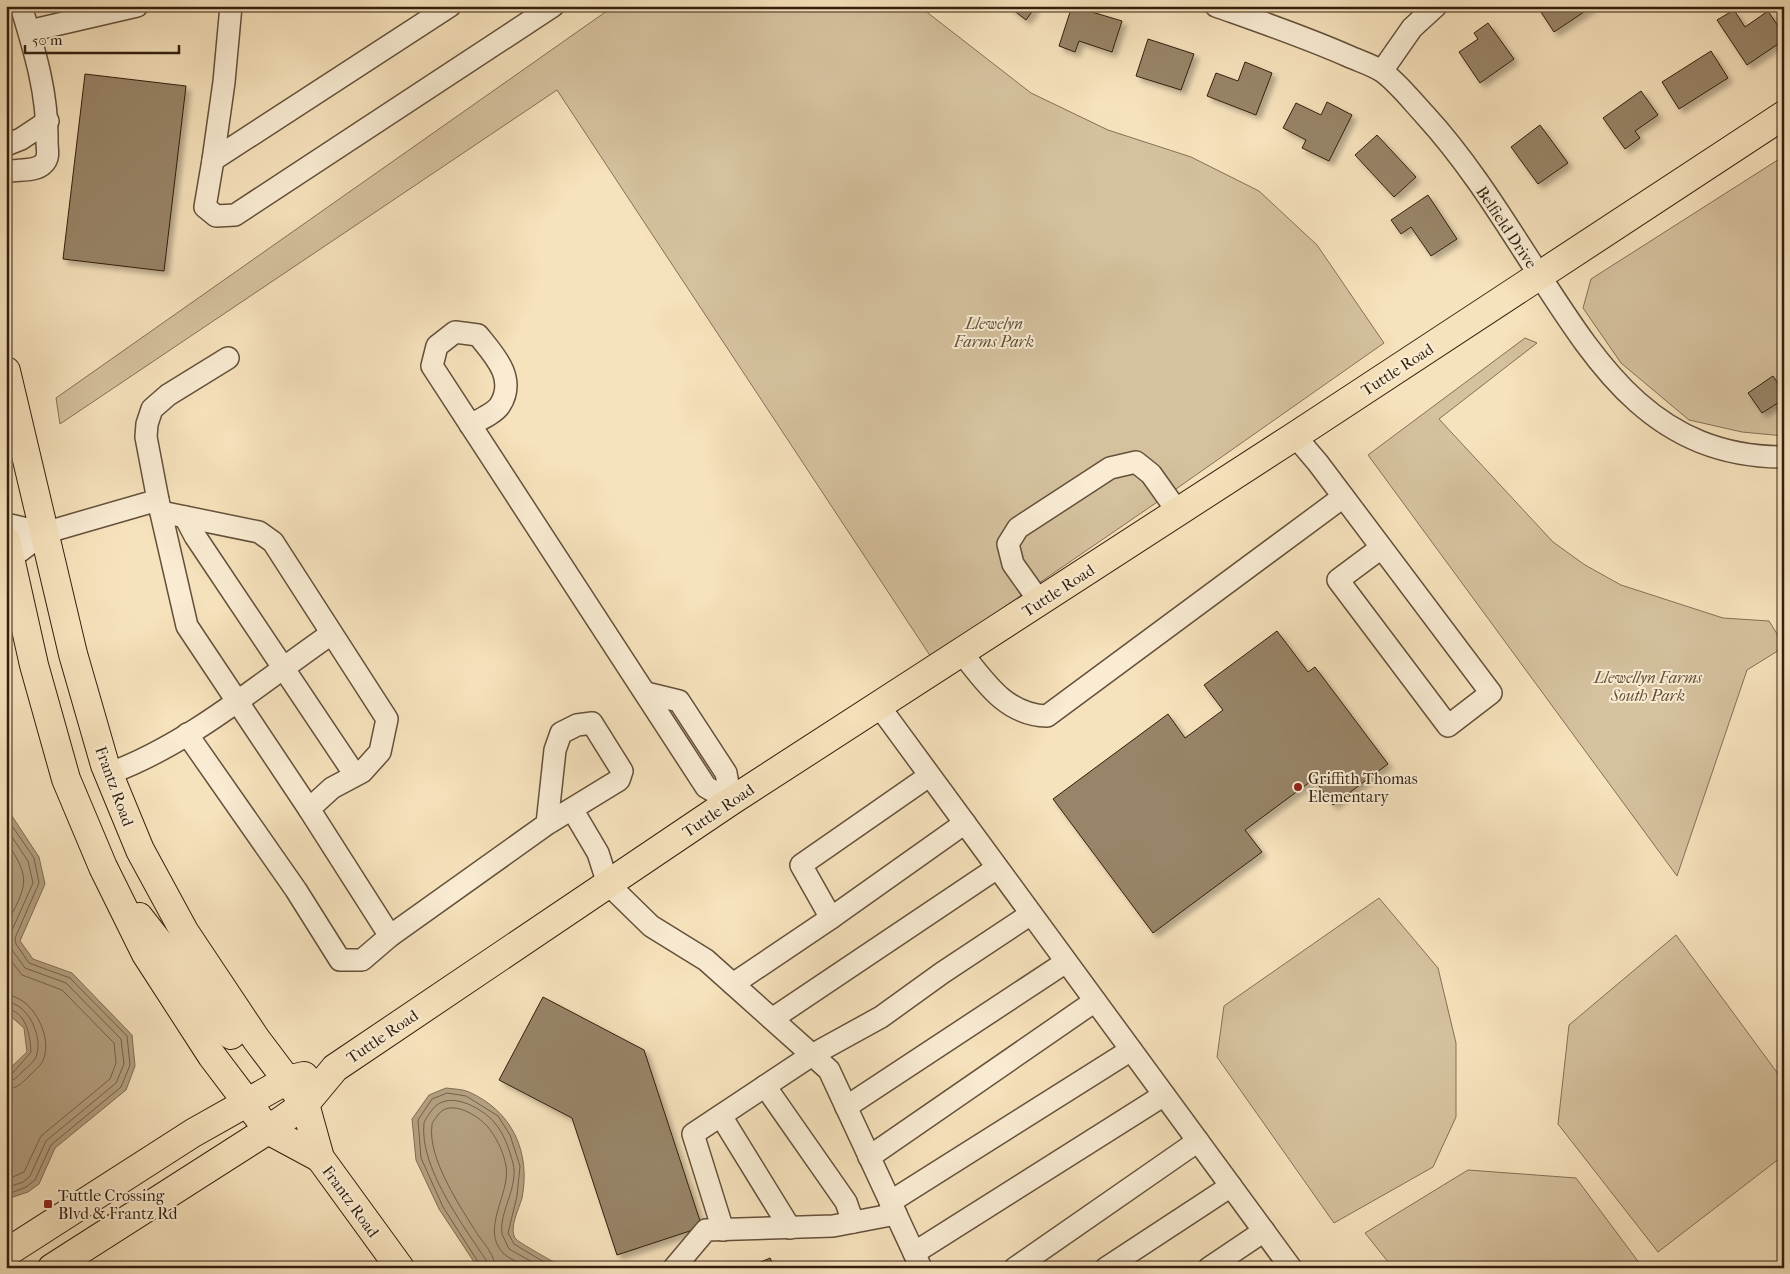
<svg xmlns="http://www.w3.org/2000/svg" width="1790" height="1274" font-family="'IM FELL French Canon',serif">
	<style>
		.green { fill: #d5c19e; stroke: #847056 }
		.water { fill: #b4a081; stroke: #806c53 }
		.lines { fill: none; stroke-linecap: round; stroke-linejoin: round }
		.shore { stroke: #746048; stroke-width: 1 }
		.building { fill: #988468; stroke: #331f0e; filter: url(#shadow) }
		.minor-casing { stroke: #64503a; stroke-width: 24 }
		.major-casing { stroke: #331f0e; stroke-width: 30 }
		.minor { stroke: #f9ecd3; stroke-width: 21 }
		.major { stroke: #f6e2bc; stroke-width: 28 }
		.poi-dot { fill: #8f2418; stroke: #f9ecd3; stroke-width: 2 }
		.labels { text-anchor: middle; stroke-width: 4; stroke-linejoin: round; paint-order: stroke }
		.street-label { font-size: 16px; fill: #331f0e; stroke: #f9ecd3 }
		.park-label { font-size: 16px; font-style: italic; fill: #645039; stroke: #f9ecd3 }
		.poi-label { font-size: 16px; fill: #331f0e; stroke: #f9ecd3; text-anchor: start }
	</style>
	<defs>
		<filter id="shadow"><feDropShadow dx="4.5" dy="4.5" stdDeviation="2.5" flood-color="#0004"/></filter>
	</defs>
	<rect width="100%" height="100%" fill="#f6e2bc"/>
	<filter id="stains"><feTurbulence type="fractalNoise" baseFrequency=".004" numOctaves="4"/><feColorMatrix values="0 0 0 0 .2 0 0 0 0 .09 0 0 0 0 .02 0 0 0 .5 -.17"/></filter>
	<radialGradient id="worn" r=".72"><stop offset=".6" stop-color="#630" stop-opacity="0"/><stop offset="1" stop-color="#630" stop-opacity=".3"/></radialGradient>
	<g class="green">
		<path d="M 614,6 L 919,6 L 1031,93 L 1108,130 L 1191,157 L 1259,191 L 1317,245 L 1384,343 L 1166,496 L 931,657 L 557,90 L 60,424 L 56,398 Z"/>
		<path d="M 1784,156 L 1784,436 L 1742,432 L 1689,420 L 1621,363 L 1583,308 L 1591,279 Z"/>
		<path d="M 1525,338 L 1537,343 L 1439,419 L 1553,542 L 1585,565 L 1621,585 L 1723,618 L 1769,621 L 1784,645 L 1784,647 L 1747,670 L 1677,876 L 1368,455 Z"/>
		<path d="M 1379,898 L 1438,968 L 1456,1043 L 1456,1117 L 1433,1167 L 1334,1223 L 1217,1057 L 1224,1006 Z"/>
		<path d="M 1676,935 L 1784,1082 L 1784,1155 L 1658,1252 L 1558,1124 L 1569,1025 Z"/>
		<path d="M 1468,1170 L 1576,1178 L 1643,1268 L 1393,1268 L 1365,1233 Z"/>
	</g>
	<g class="water">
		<path d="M 6,802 L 8,810 L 39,857 L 45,884 L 20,941 L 33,959 L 72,973 L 132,1035 L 135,1066 L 126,1090 L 55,1148 L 39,1184 L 28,1192 L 7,1199 L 6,1072 L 27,1052 L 24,1028 L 6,1012 Z"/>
		<path d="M 446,1088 C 453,1089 463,1089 469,1092 C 512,1111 531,1152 522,1198 C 519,1209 509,1227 515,1238 C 517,1242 556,1263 564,1268 L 478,1268 L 439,1209 L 416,1160 L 412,1119 L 429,1095 Z"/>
	</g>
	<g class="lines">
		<g class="shore">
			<path d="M 6,817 L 34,858 L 39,883 L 15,938 L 16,944 L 29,963 L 70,978 L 127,1036 L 130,1065 L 121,1087 L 51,1145 L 35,1180 L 26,1187 L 6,1195"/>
			<path d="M 6,828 L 28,861 L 33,883 L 9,937 L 10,947 L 25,968 L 66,983 L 121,1039 L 124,1064 L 116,1083 L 46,1141 L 30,1176 L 23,1182 L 6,1188"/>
			<path d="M 6,841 C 33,881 26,885 6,926"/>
			<path d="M 6,954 L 22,975 L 62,990 L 114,1043 L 116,1063 L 110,1079 L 41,1136 L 24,1172 L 6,1180"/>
			<path d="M 6,995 C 32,996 52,1035 44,1058 C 42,1065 34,1071 29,1076 C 22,1083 17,1089 6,1089"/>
			<path d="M 6,1002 C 28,1003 42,1035 37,1054 C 36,1061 27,1067 22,1072 C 17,1077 14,1081 6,1082"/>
			<path d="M 6,1009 C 27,1011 30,1036 31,1052 L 12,1074 L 6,1075"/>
			<path d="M 482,1268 L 443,1207 L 421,1158 L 418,1120 L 432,1099 L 447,1093 L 466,1096 L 498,1116 L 510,1135 L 520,1166 L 517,1196 L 508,1233 L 514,1244 L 554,1268"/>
			<path d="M 488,1268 L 486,1260 C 463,1225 419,1167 424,1123 C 425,1119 429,1114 432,1110 C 447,1089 481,1107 494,1122 C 504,1133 509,1149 513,1163 C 519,1187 499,1211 502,1234 L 509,1249 L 543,1268"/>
			<path d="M 495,1268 C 495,1255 485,1245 478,1235 C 461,1208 427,1158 432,1125 C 432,1122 436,1118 438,1115 C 450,1097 482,1117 491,1131 C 498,1141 504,1154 506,1166 C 511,1193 480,1229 503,1253 C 510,1260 521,1263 529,1268"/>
		</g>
	</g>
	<g class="building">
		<path d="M 1008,6 L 1036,6 L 1026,20 Z"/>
		<path d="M 1072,6 L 1122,21 L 1112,52 L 1079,41 L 1075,52 L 1059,46 Z"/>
		<path d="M 1537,6 L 1593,6 L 1554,32 Z"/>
		<path d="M 1734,10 L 1745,27 L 1768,11 L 1784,35 L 1784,40 L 1747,65 L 1717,20 Z"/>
		<path d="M 1488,23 L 1514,59 L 1480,83 L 1459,52 L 1478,39 L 1474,33 Z"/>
		<path d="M 1148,39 L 1194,54 L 1181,90 L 1136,76 Z"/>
		<path d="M 1711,51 L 1728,78 L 1679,109 L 1662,82 Z"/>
		<path d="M 1245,62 L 1272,73 L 1256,115 L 1207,96 L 1216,73 L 1238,81 Z"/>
		<path d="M 85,74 L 186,86 L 164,271 L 63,259 Z"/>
		<path d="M 1641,91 L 1658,115 L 1635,131 L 1640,138 L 1625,149 L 1603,118 Z"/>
		<path d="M 1327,102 L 1352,115 L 1329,161 L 1302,148 L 1306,140 L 1283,128 L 1296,103 L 1321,115 Z"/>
		<path d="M 1540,125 L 1568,163 L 1538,184 L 1511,147 Z"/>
		<path d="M 1377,135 L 1416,177 L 1394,197 L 1355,155 Z"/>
		<path d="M 1428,195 L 1457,239 L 1431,256 L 1411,227 L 1401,234 L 1391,220 Z"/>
		<path d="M 1773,376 L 1784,392 L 1784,399 L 1762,413 L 1748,393 Z"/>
		<path d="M 1277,631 L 1308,672 L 1315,667 L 1388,764 L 1333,805 L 1314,779 L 1245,830 L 1262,852 L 1153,933 L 1053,799 L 1168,714 L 1185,738 L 1223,710 L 1204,685 Z"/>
		<path d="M 543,997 L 644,1050 L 702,1227 L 617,1255 L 572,1118 L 499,1080 Z"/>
		<path d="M 770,1258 L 775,1268 L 747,1268 Z"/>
	</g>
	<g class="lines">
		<g class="minor-casing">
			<g id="minor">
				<path d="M 231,6 L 224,82 L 213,160 L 450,6"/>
				<path d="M 1216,6 C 1261,22 1305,37 1348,56 C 1359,61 1373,65 1383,72 C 1398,83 1412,101 1425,115 C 1469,163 1503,219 1538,273 C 1600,369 1656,457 1784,457"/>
				<path d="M 29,31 L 137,6"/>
				<path d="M 1382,71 L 1412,28 L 1436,6"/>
				<path d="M 6,145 L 21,139 L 48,121"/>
				<path d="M 213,160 L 205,207 L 216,216 L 235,215 L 553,6"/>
				<path d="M 6,172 C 17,169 35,172 43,164 C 50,158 47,150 47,142 C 48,94 35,52 21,6"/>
				<path d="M 470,425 C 479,420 495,413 500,405 C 517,378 494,355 478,335 L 455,332 L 437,346 L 432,366 L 706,787 L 731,801"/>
				<path d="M 1295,436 L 1318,463 L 1491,693 L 1448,726 L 1338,580 L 1381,548"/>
				<path d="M 158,500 L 187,626 L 309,809"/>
				<path d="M 161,512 L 259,532 L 273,542 L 387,719 L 380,752 L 362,772 L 332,788 L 309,809 L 390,936"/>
				<path d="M 185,517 L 195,536 L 355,775"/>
				<path d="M 6,524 L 44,533"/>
				<path d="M 6,559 L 11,558 L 44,533 L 158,500 L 146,437 L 147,424 L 152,409 L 168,395 L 228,358"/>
				<path d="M 1040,602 L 1013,564 L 1008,544 L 1018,528 L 1110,468 L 1136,462 L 1151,474 L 1178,512"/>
				<path d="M 962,653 C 985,682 1006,715 1047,716 L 1343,497"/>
				<path d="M 646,693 L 679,701 L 726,773 L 731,801"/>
				<path d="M 879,706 L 1291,1268"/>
				<path d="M 187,734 L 296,890 L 340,960 L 362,960 L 390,936 L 547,824 L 619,780 L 622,771 L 592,723 L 577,725 L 561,733 L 555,750 L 547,824"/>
				<path d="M 108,774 C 190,744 260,683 331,634"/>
				<path d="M 572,809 L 598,853 L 608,884 L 651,926 L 706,960 L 829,1070 L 921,1268"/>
				<path d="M 831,918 L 965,823"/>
				<path d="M 733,984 L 831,918 L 801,865 L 929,776"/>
				<path d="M 772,1019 L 997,868"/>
				<path d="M 765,1086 L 846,1202 L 853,1222"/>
				<path d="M 846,1107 L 1066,962"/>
				<path d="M 721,1116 L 790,1228"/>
				<path d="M 869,1157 L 1095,1001"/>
				<path d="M 890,1202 L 1131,1050"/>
				<path d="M 723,1230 L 693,1134 L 812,1055 L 881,1017 L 942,973 L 1031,914"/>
				<path d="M 914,1253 L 1164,1095"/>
				<path d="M 674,1268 L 706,1230 L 833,1226 L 896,1214"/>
				<path d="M 1015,1268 L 1198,1141"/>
				<path d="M 1106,1268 L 1231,1186"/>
				<path d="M 1209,1268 L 1264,1231"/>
			</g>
		</g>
		<g class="major-casing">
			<g id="major">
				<path d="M 6,371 L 73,654 L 105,765 L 140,850 L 184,931 L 256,1039 L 305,1104 L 320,1158 L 400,1268"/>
				<path d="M 6,540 L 34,665 L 66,779 L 103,867 L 146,954 L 212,1056 L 268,1130 L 320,1158"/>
				<path d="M 139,917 L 231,1035"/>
				<path d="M 6,1253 L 193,1133 L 287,1080 L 304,1076"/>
				<path d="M 52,1268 L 268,1130 L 305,1104 L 335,1068 L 731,801 L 1295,436 L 1784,115"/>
			</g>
		</g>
		<use href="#minor" class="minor"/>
		<use href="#major" class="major"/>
	</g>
	<g class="poi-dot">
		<circle cx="1298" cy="787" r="5"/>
		<rect x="43" y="1199" width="10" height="10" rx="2.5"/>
	</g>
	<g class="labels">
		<g class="street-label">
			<text transform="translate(1507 227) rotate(56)" y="6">Belfield Drive</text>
			<text transform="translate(1397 369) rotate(-33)" y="6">Tuttle Road</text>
			<text transform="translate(1058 590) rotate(-33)" y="6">Tuttle Road</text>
			<text transform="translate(115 786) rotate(70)" y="6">Frantz Road</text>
			<text transform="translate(718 810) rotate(-34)" y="6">Tuttle Road</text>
			<text transform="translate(382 1036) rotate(-34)" y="6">Tuttle Road</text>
			<text transform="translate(351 1201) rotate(54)" y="6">Frantz Road</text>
		</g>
		<g class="park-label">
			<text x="994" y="329">Llewelyn<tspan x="994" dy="18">Farms Park</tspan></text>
			<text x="1648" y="683">Llewellyn Farms<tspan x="1648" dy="18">South Park</tspan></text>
		</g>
		<g class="poi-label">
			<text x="1308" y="784">Griffith Thomas<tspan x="1308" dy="18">Elementary</tspan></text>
			<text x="58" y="1201">Tuttle Crossing<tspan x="58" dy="18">Blvd &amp; Frantz Rd</tspan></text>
		</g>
	</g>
	<rect width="1790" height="1274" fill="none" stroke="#f6e2bc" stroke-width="25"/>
	<rect x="8" y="8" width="1775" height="1259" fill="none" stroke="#331f0e" stroke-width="2.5"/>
	<rect x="12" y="12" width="1765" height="1249" fill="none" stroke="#331f0e"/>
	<path d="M25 45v8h154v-8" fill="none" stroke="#331f0e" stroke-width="2.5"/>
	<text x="32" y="45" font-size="15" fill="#331f0e" stroke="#f9ecd3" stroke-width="4" paint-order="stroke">50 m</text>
	<rect width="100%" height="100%" filter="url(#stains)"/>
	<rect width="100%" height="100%" fill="url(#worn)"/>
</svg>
